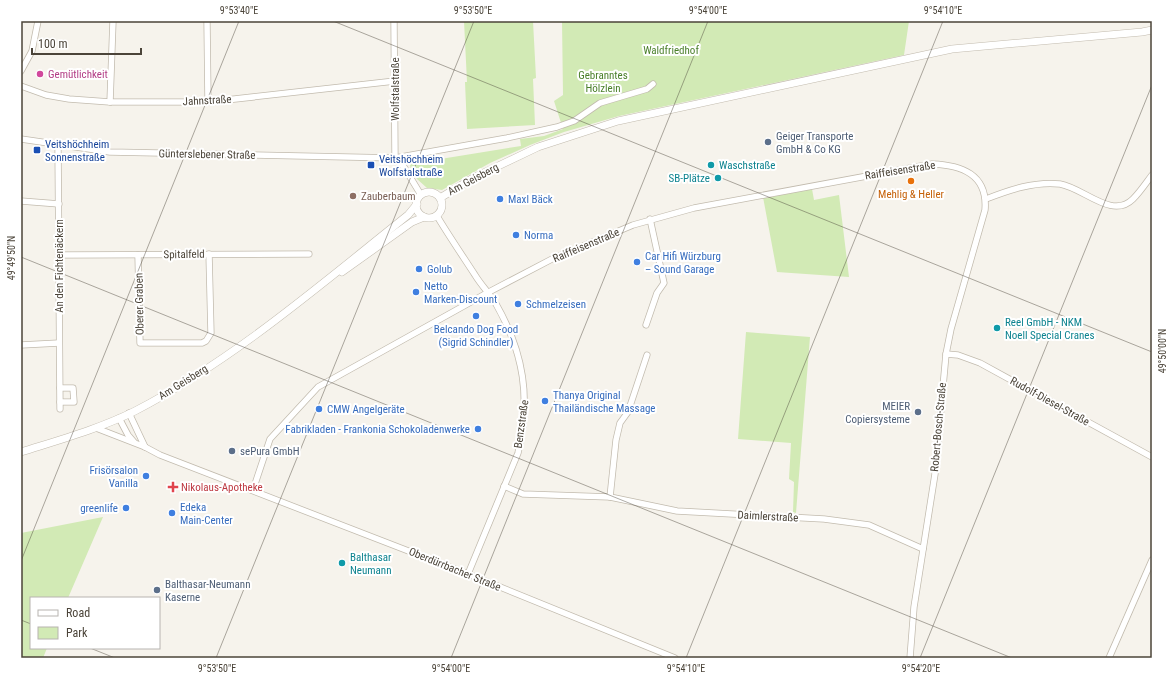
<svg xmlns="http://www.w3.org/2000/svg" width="1173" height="679" font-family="'Roboto Condensed',sans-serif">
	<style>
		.green { fill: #d2eab5 }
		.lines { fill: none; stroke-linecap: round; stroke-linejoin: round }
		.minor-casing { stroke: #c2bbae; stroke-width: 7 }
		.tertiary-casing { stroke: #c2bbae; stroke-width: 8 }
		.minor { stroke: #fff; stroke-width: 5.5 }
		.tertiary { stroke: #fff; stroke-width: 7 }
		.ticks { fill: none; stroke: #4b4439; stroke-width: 1; stroke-opacity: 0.45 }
		.hotel-dot { fill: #d1479c; stroke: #fff; stroke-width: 1.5 }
		.service-dot { fill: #5c6f8a; stroke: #fff; stroke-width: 1.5 }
		.transit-dot { fill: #1a4fb4; stroke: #fff; stroke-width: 1.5 }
		.culture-dot { fill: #0f9aa8; stroke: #fff; stroke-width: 1.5 }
		.food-dot { fill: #e8710a; stroke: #fff; stroke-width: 1.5 }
		.education-dot { fill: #8d6e63; stroke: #fff; stroke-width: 1.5 }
		.shop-dot { fill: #3f7fe0; stroke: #fff; stroke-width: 1.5 }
		.health-dot { fill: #e0444e; stroke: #fff; stroke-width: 1.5 }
		.labels { text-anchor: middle; stroke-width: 4; stroke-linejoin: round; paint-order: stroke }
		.park-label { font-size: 11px; fill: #4a7f2a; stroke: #fff }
		.hotel-label { font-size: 11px; fill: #b23c85; stroke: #fff; text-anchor: start }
		.street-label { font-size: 11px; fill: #4b4439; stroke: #fff }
		.service-label { font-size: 11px; fill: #4e5e75; stroke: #fff; text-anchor: start }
		.transit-label { font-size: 11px; fill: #164399; stroke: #fff; text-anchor: start }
		.culture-label { font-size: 11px; fill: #0d838f; stroke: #fff; text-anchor: start }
		.food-label { font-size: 11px; fill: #c56008; stroke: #fff }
		.education-label { font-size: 11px; fill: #785e54; stroke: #fff; text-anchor: start }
		.shop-label { font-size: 11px; fill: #366cbe; stroke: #fff; text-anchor: start }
		.health-label { font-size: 11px; fill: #be3a42; stroke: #fff; text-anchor: start }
		.neatline { fill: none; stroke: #4b4439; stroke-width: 1.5 }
		.ticks-label { font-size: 10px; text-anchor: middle; fill: #4b4439 }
	</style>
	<rect width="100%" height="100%" fill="#f6f3ec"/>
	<g class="green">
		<path d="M 464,21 L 533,21 L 536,78 L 533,79 L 535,125 L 467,129 L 465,82 L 467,82 Z"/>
		<path d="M 562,21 L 909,21 L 904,55 L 619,116 L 564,132 L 530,145 L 490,163 L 442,190 L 427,188 L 417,179 L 411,171 L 410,164 L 414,159 L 421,158 L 422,162 L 521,146 L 520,139 L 544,136 L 563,129 L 554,101 L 563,95 Z"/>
		<path d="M 812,189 L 814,200 L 839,195 L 849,277 L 777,272 L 763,197 Z"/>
		<path d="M 746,332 L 810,337 L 796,513 L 793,512 L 794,482 L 789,479 L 791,443 L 738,439 Z"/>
		<path d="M 103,517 L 68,598 L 31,598 L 31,648 L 47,648 L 43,658 L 21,658 L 21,533 Z"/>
	</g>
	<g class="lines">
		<g class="minor-casing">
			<g id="minor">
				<path d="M 207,21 L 208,102"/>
				<path d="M 394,21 L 395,158"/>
				<path d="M 21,71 L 32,51 L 38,21"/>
				<path d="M 21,86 L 46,95 L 69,99 L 110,102 L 208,102 L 395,81"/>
				<path d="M 110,102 L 113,21"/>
				<path d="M 21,139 L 110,152 L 395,158 L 507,138 L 557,127 L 574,121 L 600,103 L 647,89 L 653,84"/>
				<path d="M 58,145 L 60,409"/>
				<path d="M 395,158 L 404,167 L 421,195"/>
				<path d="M 986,199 C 1009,190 1035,181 1060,184 C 1084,188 1112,220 1133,199 C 1140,192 1146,183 1152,175"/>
				<path d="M 21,201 L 59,204"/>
				<path d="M 437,216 C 449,236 462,255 475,275 C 481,285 490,294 496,304 C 524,353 531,399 518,453 L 468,574"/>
				<path d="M 59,255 L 309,254"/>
				<path d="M 138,255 L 140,343 L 202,343 L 206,341 L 211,333 L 209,254"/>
				<path d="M 646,325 L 657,293 L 664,283 L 650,219"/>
				<path d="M 21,345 L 59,343"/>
				<path d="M 946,354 L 958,355 L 980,363 L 1152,457"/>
				<path d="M 60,388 L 73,388 L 74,402 L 60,402"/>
				<path d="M 129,413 L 145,447"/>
				<path d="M 119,418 L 128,435 L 134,442"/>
				<path d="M 96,428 L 145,447 L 160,455 L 468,574 L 675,658"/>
				<path d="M 504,486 L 523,494 L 610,497 L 677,511 L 824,519 L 869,525 L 923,549"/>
				<path d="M 253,490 L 270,439 L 318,387 L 487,293 L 552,259 L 633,225 L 694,208 L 932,164 C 961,165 988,174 985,210 L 951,329 L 946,354 L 935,474 L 914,607 L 910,658"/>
				<path d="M 610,497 L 616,440 L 620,423 L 628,412 L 647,355"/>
				<path d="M 1109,658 L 1152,560"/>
			</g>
		</g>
		<g class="tertiary-casing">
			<g id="tertiary">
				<circle cx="429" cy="205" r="13"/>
				<path d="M 440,198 L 473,178 L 538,147 L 618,121 L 952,49 L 1142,32 L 1152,30"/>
				<path d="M 342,272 L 412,222 L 424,217"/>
				<path d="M 21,452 C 59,440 99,429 135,411 C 235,359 320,285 408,215 L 417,204"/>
			</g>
		</g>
		<use href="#minor" class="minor"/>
		<use href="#tertiary" class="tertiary"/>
	</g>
	<path class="ticks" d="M 333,21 L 1152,352M 21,257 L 1012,658M 21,561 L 239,21M 21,620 L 31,624M 90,648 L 115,658M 216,658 L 474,21M 451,658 L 708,21M 686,658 L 943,21M 920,658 L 1152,85"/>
	<circle class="hotel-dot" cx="40" cy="74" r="4"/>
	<g class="service-dot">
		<circle cx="768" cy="142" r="4"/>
		<circle cx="918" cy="412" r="4"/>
		<circle cx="232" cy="451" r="4"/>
		<circle cx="157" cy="590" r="4"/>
	</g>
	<g class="transit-dot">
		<rect x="33" y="146" width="8" height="8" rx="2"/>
		<rect x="367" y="161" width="8" height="8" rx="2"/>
	</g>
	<g class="culture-dot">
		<circle cx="711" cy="165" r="4"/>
		<circle cx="718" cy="178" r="4"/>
		<circle cx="997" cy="328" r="4"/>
		<circle cx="342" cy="563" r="4"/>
	</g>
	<circle class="food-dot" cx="911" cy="181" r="4"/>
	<circle class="education-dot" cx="353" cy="196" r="4"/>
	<g class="shop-dot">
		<circle cx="500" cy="199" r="4"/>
		<circle cx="516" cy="235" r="4"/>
		<circle cx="637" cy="262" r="4"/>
		<circle cx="419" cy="269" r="4"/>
		<circle cx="416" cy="292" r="4"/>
		<circle cx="518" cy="304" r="4"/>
		<circle cx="476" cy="316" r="4"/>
		<circle cx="545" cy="401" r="4"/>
		<circle cx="319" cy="409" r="4"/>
		<circle cx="478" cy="429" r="4"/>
		<circle cx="146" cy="476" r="4"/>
		<circle cx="126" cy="508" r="4"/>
		<circle cx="172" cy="513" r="4"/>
	</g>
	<path class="health-dot" d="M171 481h4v4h4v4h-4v4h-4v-4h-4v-4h4z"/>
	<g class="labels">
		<g class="park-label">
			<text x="671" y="54">Waldfriedhof</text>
			<text x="603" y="79">Gebranntes<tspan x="603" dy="13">Hölzlein</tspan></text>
		</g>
		<g class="hotel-label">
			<text x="48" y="78">Gemütlichkeit</text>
		</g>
		<g class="street-label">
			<text transform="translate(395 89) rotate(-90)" y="4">Wolfstalstraße</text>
			<text transform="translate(207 100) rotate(-3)" y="4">Jahnstraße</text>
			<text transform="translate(207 154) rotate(1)" y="4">Günterslebener Straße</text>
			<text transform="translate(900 170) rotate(-9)" y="4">Raiffeisenstraße</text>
			<text transform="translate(473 179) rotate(-28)" y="4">Am Geisberg</text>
			<text transform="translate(586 245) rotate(-23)" y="4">Raiffeisenstraße</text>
			<text transform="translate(184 254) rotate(-1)" y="4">Spitalfeld</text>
			<text transform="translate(59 266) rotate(-90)" y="4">An den Fichtenäckern</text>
			<text transform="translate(139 304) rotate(-91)" y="4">Oberer Graben</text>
			<text transform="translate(183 382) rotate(-32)" y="4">Am Geisberg</text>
			<text transform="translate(1050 401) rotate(29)" y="4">Rudolf-Diesel-Straße</text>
			<text transform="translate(521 424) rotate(-82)" y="4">Benzstraße</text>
			<text transform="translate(938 427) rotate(-85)" y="4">Robert-Bosch-Straße</text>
			<text transform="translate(768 516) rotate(3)" y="4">Daimlerstraße</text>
			<text transform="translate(455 569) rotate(22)" y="4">Oberdürrbacher Straße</text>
		</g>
		<g class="service-label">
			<text x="776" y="140">Geiger Transporte<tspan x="776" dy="13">GmbH &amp; Co KG</tspan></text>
			<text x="910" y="410" text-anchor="end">MEIER<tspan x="910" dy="13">Copiersysteme</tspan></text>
			<text x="240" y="455">sePura GmbH</text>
			<text x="165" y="588">Balthasar-Neumann<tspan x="165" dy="13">Kaserne</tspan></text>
		</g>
		<g class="transit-label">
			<text x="45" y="148">Veitshöchheim<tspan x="45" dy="13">Sonnenstraße</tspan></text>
			<text x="379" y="163">Veitshöchheim<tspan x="379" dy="13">Wolfstalstraße</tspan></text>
		</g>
		<g class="culture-label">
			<text x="719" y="169">Waschstraße</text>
			<text x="710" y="182" text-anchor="end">SB-Plätze</text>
			<text x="1005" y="326">Reel GmbH - NKM<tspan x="1005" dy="13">Noell Special Cranes</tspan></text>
			<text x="350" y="561">Balthasar<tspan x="350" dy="13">Neumann</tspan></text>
		</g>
		<g class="food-label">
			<text x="911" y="198">Mehlig &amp; Heller</text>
		</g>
		<g class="education-label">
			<text x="361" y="200">Zauberbaum</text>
		</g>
		<g class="shop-label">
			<text x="508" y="203">Maxl Bäck</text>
			<text x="524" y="239">Norma</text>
			<text x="645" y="260">Car Hifi Würzburg<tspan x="645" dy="13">– Sound Garage</tspan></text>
			<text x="427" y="273">Golub</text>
			<text x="424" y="290">Netto<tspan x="424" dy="13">Marken-Discount</tspan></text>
			<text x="526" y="308">Schmelzeisen</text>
			<text x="476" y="333" text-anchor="middle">Belcando Dog Food<tspan x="476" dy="13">(Sigrid Schindler)</tspan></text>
			<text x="553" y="399">Thanya Original<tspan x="553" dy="13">Thailändische Massage</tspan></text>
			<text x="327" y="413">CMW Angelgeräte</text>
			<text x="470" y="433" text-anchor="end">Fabrikladen - Frankonia Schokoladenwerke</text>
			<text x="138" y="474" text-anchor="end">Frisörsalon<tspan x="138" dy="13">Vanilla</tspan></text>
			<text x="180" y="511">Edeka<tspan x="180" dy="13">Main-Center</tspan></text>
			<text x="118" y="512" text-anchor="end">greenlife</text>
		</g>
		<g class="health-label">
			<text x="181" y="491">Nikolaus-Apotheke</text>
		</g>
	</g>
	<rect width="1173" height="679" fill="none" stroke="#ffffff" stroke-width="44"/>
	<rect x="30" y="597" width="130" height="52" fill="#ffffff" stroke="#b7b4b0"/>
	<rect x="38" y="610" width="20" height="6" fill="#ffffff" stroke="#b7b4b0"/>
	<text x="66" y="617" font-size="12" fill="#4b4439">Road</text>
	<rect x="38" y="627" width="20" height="12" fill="#d2eab5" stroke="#b7b4b0"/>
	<text x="66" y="637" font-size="12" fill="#4b4439">Park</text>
	<path d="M32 48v6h109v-6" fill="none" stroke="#4b4439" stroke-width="2"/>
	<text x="38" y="48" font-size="12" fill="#4b4439" stroke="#ffffff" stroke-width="3" paint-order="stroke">100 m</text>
	<rect x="22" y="22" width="1129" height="635" class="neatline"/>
	<g class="ticks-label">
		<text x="239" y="14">9°53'40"E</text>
		<text x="473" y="14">9°53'50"E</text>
		<text x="708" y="14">9°54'00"E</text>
		<text x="943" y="14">9°54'10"E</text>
		<text transform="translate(11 258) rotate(-90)" y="4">49°49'50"N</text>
		<text transform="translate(1162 351) rotate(-90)" y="4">49°50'00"N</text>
		<text x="217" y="672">9°53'50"E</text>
		<text x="451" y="672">9°54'00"E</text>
		<text x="686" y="672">9°54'10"E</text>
		<text x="921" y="672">9°54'20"E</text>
	</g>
</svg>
